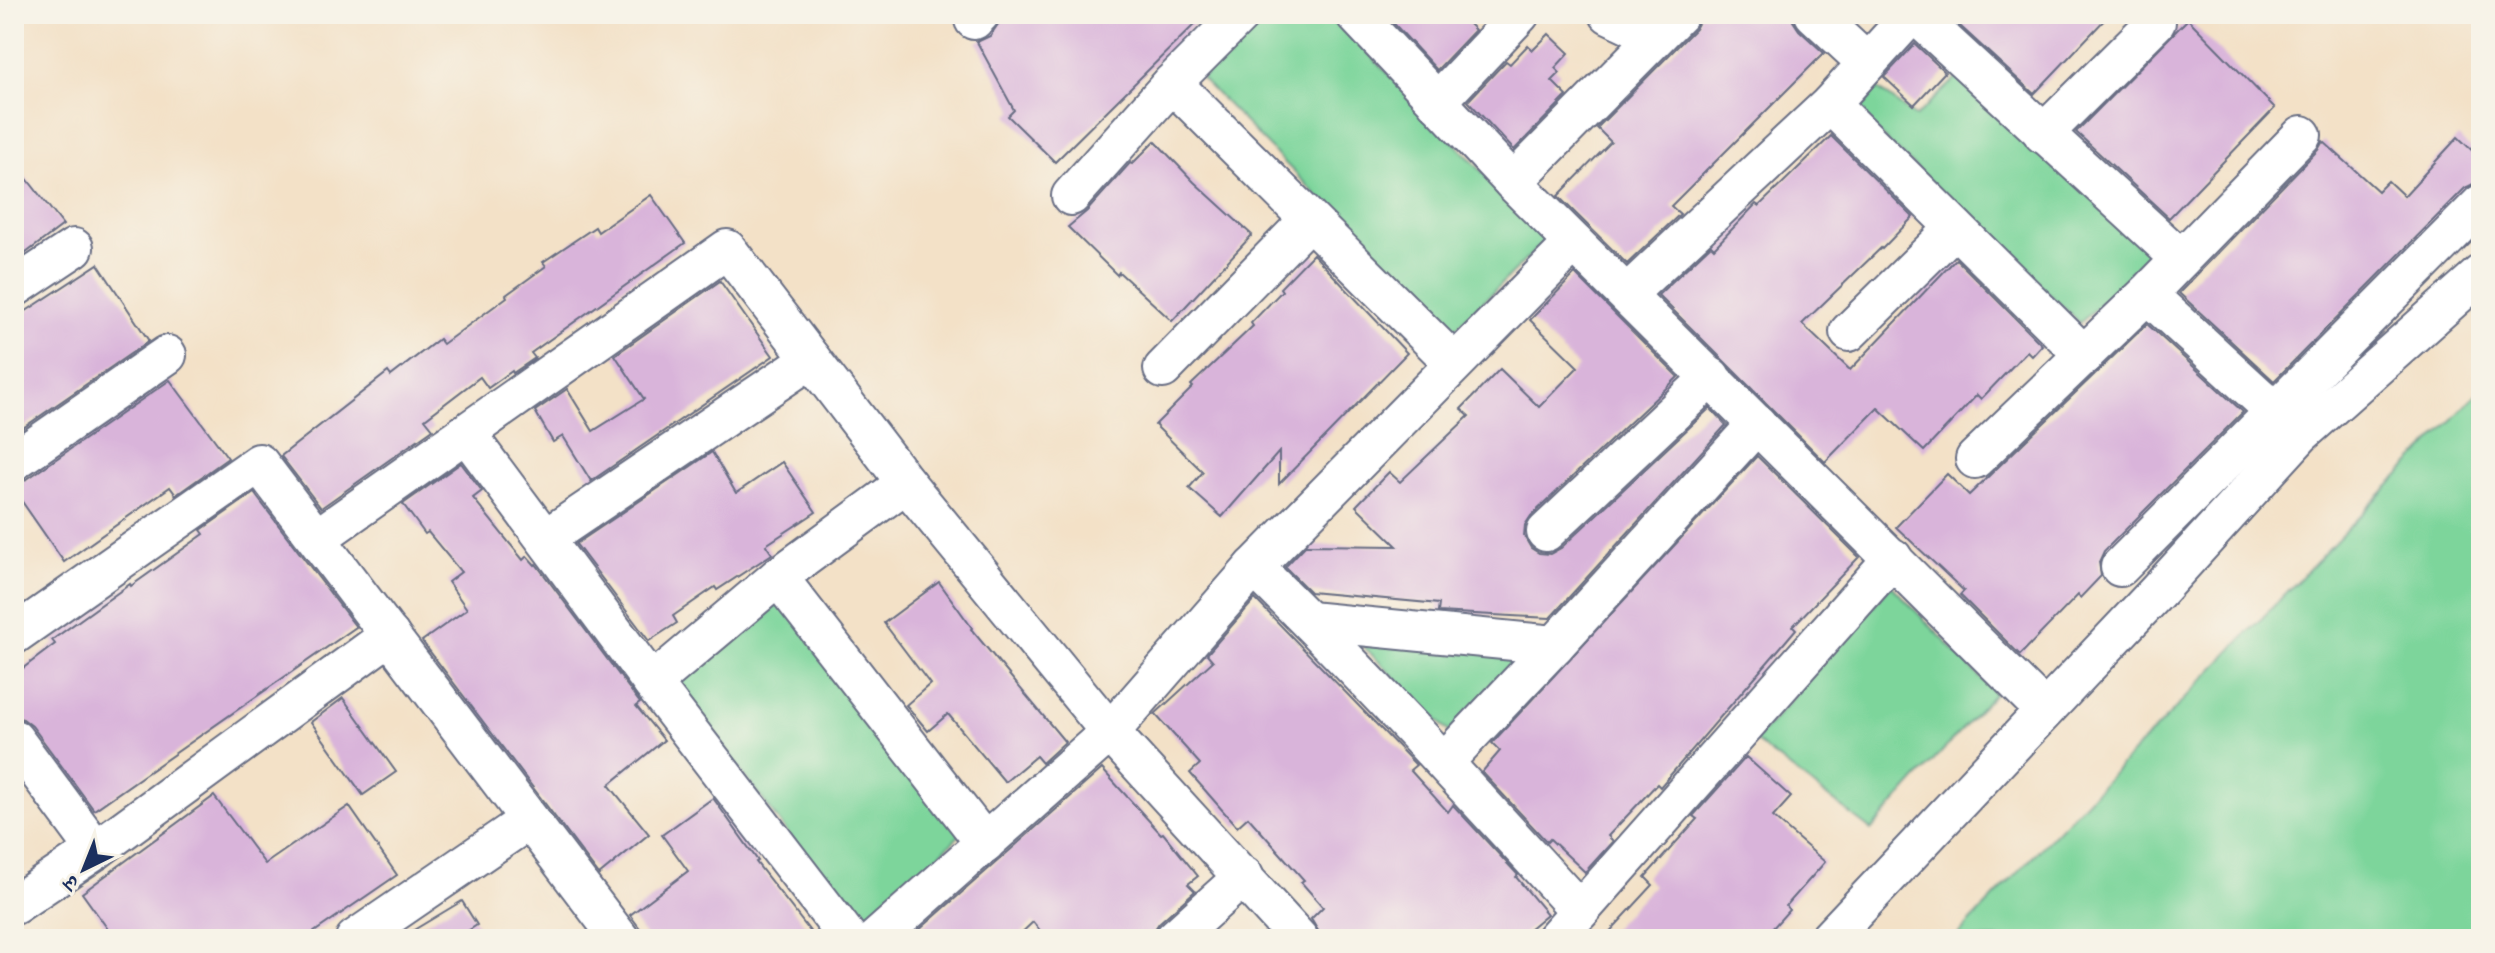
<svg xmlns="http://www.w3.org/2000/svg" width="2495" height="953" font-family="'EB Garamond','Noto Serif Devanagari',serif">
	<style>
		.green { fill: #7dd59b; stroke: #4c827c; stroke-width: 2 }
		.building { fill: #d9b4da }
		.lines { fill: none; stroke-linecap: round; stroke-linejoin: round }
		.minor-casing { stroke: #676d83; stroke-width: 42 }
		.minor { stroke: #fff; stroke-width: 38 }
	</style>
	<rect width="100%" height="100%" fill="#f7f3e8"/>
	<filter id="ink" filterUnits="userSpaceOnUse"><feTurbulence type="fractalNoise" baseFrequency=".0125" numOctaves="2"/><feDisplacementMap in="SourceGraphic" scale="16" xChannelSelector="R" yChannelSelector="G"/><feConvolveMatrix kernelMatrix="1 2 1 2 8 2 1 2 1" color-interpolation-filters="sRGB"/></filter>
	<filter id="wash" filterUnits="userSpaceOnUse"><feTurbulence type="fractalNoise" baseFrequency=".006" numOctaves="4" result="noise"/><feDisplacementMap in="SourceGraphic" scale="32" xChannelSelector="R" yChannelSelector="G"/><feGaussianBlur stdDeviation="1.8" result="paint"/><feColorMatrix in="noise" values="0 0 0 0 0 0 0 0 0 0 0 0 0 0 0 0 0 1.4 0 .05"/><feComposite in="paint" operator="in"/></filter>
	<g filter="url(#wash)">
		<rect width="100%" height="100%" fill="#f3e1c7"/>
		<g class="green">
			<path d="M 1266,14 L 1331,14 L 1547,239 L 1452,332 L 1201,78 Z"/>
			<path d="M 1961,74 L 2155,253 L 2080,323 L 1858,114 L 1877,88 L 1915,117 Z"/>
			<path d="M 2481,390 L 2481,939 L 1954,939 Z"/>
			<path d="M 1891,585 L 1995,693 L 1871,830 L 1755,741 Z"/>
			<path d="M 782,601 L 961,834 L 861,930 L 676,685 Z"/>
			<path d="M 1346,629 L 1532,654 L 1455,738 Z"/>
		</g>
		<g id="blocks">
			<g class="building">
				<path d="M 1005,14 L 1205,14 L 1055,162 L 1008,116 L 1014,110 L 977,42 L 990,36 Z"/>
				<path d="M 1385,14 L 1459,14 L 1475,30 L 1437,70 Z"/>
				<path d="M 1700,14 L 1793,14 L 1793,21 L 1799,30 L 1824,53 L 1671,206 L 1680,214 L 1627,264 L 1558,196 L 1611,142 L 1597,128 L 1695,29 L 1700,20 Z"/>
				<path d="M 1947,14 L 2110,14 L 2034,94 Z"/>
				<path d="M 2188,19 L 2275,108 L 2169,218 L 2076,132 Z"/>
				<path d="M 1549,34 L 1569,53 L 1555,68 L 1560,73 L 1552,81 L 1567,96 L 1514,150 L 1468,101 L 1506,61 L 1510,64 L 1528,45 L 1533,50 Z"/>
				<path d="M 1915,44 L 1945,72 L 1914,105 L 1884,77 Z"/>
				<path d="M 1831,136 L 1913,217 L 1882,249 L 1881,248 L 1802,324 L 1850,370 L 1956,259 L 2042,345 L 2032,356 L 2027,351 L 1981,399 L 1977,395 L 1924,451 L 1878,408 L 1825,462 L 1658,295 L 1711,245 L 1714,248 L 1756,204 L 1759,206 Z"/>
				<path d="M 2458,137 L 2481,159 L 2481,183 L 2475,183 L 2465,188 L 2274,381 L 2179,293 L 2318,150 L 2323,141 L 2378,191 L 2388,181 L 2404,196 Z"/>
				<path d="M 1155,141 L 1194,182 L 1252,235 L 1172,321 L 1119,272 L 1117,275 L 1068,227 L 1087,211 L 1130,163 L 1132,164 Z"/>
				<path d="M 14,162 L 63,225 L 14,262 Z"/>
				<path d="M 651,195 L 685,243 L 531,353 L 535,358 L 513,373 L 512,371 L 488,388 L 480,377 L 425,419 L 433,429 L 321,508 L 281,456 L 388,372 L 391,376 L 439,339 L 443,344 L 507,297 L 506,295 L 546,266 L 543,262 L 595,227 L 598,232 Z"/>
				<path d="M 1313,254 L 1407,353 L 1279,484 L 1279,452 L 1222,517 L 1189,488 L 1203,472 L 1155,425 L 1193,387 L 1191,385 L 1253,326 L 1251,323 L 1282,291 L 1280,288 Z"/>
				<path d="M 98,264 L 149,341 L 14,434 L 14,319 Z"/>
				<path d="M 1575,274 L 1678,377 L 1531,516 L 1525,525 L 1524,536 L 1531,548 L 1539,553 L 1550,554 L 1561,548 L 1710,408 L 1726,425 L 1550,618 L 1438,612 L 1439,604 L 1310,592 L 1285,567 L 1306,545 L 1397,546 L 1356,506 L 1389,472 L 1400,482 L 1469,416 L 1461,409 L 1500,369 L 1539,407 L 1578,367 L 1530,320 Z"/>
				<path d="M 720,281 L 773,356 L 591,481 L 563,436 L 553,442 L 535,411 L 567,389 L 593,431 L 644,399 L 615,355 Z"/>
				<path d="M 2147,324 L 2243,412 L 2104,551 L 2099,562 L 2101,576 L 2080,598 L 2078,595 L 2020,655 L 1960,595 L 1964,591 L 1896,527 L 1947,474 L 1969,495 Z"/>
				<path d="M 170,380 L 228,458 L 176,495 L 170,487 L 64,562 L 14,490 L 14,483 L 27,479 Z"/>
				<path d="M 712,452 L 736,493 L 782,462 L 816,512 L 766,545 L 772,554 L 717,590 L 715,587 L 673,616 L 677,623 L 649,641 L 576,544 Z"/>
				<path d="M 1757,456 L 1859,557 L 1793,626 L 1796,629 L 1779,649 L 1660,787 L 1657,784 L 1608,836 L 1613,841 L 1585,872 L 1550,839 L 1547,842 L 1482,772 L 1500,751 L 1492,743 Z"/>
				<path d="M 461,463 L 482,491 L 473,498 L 523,560 L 527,556 L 535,565 L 536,564 L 640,703 L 636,706 L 664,740 L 609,785 L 649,834 L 599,875 L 422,641 L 467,609 L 448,582 L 461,572 L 428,532 L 425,534 L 403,504 Z"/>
				<path d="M 254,493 L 356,627 L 94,810 L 32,726 L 23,719 L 14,717 L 14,675 L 55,644 L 52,640 L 130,584 L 131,586 L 204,534 L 201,530 Z"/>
				<path d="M 939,582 L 972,628 L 971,629 L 1065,742 L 1042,763 L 1036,756 L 1005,782 L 948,714 L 928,731 L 906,705 L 930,684 L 884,623 Z"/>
				<path d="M 1255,599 L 1416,765 L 1410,770 L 1448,812 L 1453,805 L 1518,875 L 1516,877 L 1547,914 L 1517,939 L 1320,939 L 1320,934 L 1311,919 L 1323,907 L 1301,882 L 1304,880 L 1248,817 L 1237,827 L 1190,773 L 1200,764 L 1155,714 L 1213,661 L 1207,654 Z"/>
				<path d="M 343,698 L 396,772 L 363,795 L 311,722 Z"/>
				<path d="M 1746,757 L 1791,797 L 1773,817 L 1825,862 L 1786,906 L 1789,910 L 1763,939 L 1603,939 L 1653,885 L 1645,877 L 1697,819 L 1693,816 Z"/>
				<path d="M 1102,769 L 1161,834 L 1163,833 L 1198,876 L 1188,884 L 1195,891 L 1159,923 L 1153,932 L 1153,939 L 1047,939 L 1033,922 L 1015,939 L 909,939 Z"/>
				<path d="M 214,796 L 265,864 L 349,806 L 397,875 L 304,939 L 115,939 L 82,893 Z"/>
				<path d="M 713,798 L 758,861 L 756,862 L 816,939 L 648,939 L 630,915 L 688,871 L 662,835 Z"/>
				<path d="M 462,901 L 477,925 L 455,939 L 399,939 Z"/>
			</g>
		</g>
	</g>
	<g filter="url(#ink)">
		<use href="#blocks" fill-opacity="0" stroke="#676d83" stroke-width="2"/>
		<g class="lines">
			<g class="minor-casing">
				<g id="minor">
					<path d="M 1355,14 L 1513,182 L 2044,710"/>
					<path d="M 1609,14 L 1655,36"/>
					<path d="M 1814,14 L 1866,62"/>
					<path d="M 1915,14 L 2181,259"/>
					<path d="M 974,20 L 980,14"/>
					<path d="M 1172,83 L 1454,363"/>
					<path d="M 1437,102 L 1520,14"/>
					<path d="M 1830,104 L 2084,355"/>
					<path d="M 2043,134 L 2156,22"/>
					<path d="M 1513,182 L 1679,14"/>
					<path d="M 1071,196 L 1172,83 L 1241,14"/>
					<path d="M 14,288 L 74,248"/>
					<path d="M 1627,294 L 1830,104 L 1912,14"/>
					<path d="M 2147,294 L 2292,427"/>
					<path d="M 1849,332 L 1955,228"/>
					<path d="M 1163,369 L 1309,220"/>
					<path d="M 466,433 L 652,683 L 849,939"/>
					<path d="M 1975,459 L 2147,294 L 2302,135"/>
					<path d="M 14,461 L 167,355"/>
					<path d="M 1546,532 L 1711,377"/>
					<path d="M 317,538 L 727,249 L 906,483 L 1110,732 L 1299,939"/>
					<path d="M 546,538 L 811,359"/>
					<path d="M 1254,567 C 1367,677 1473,794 1580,911"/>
					<path d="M 2120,567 L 2481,204"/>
					<path d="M 778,577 L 985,843"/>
					<path d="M 1309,621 L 1555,645"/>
					<path d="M 14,635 L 259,463 L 620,939"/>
					<path d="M 652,683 L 778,577 L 906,483"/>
					<path d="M 14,739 L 96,850"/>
					<path d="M 1444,762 L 1555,645 L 1757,424"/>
					<path d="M 14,905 L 96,850 L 390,635"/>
					<path d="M 355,939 L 529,820"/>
					<path d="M 876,939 L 1110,732 L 1254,567 L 1574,243"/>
					<path d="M 1174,939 L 1244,876"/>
					<path d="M 1555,939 L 1893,558"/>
					<path d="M 1829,939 L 2157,592 L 2301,434 L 2481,274"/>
				</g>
			</g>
			<use href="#minor" class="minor"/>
		</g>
	</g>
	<rect width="2495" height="953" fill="none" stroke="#f7f3e8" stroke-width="48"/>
	<g transform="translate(84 869) rotate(223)" stroke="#f7f3e8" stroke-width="6" paint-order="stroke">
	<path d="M0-6L14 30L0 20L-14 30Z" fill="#1b2f5e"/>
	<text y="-12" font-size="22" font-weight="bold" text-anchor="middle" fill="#1b2f5e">उ</text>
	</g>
</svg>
